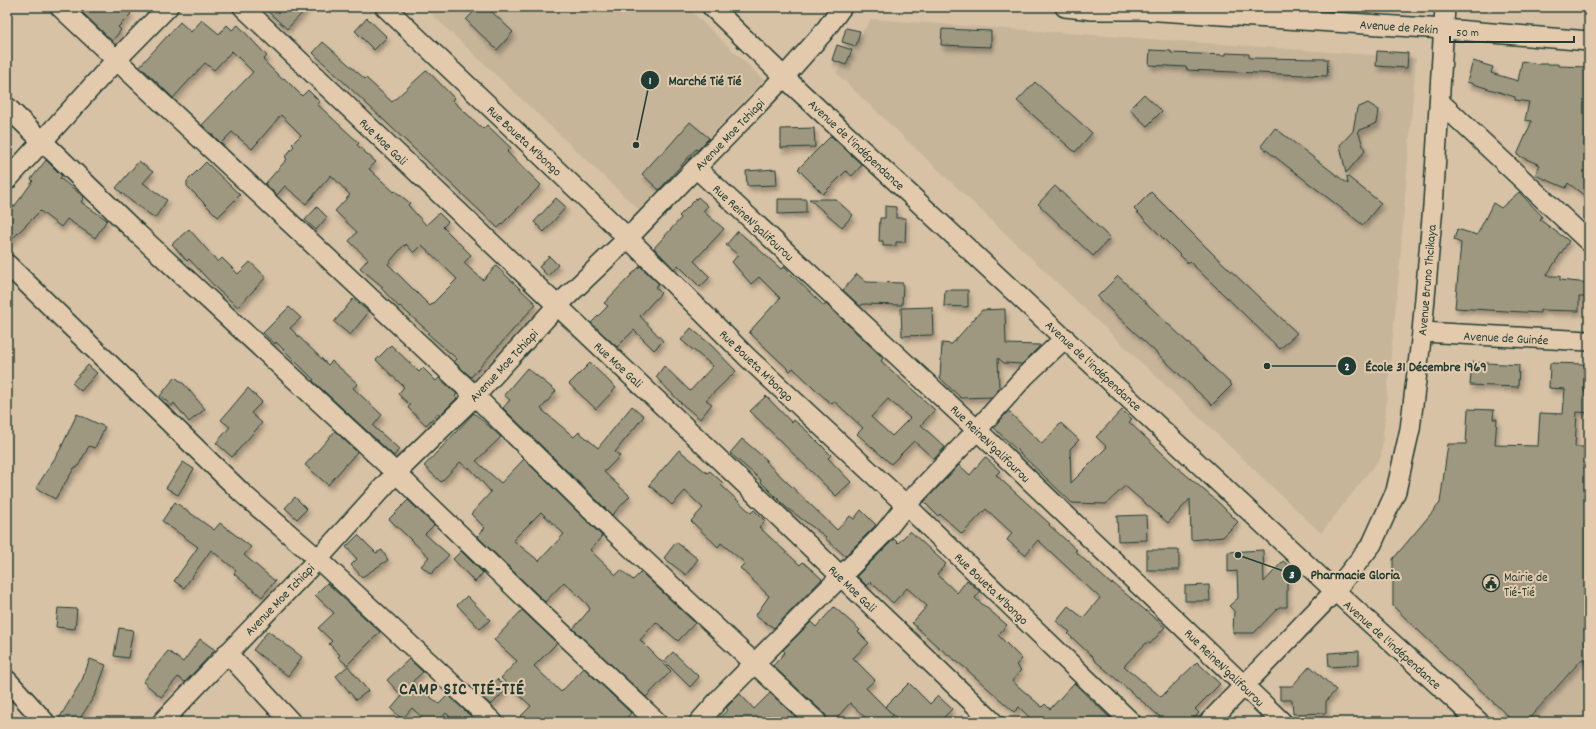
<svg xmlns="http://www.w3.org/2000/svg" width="1596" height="729" font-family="Dekko,sans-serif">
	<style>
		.built { fill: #c7b59a }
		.building { fill: #9f9881; stroke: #1f3d34; fill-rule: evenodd; filter: url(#shadow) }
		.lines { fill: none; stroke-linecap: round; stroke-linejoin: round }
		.minor-casing { stroke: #1f3d34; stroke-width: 22 }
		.minor { stroke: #e4caac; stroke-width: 19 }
		.labels { text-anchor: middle; stroke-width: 4; stroke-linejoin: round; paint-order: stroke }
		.street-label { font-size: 13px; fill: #1f3d34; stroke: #e4caac }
		.poi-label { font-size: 13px; fill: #1f3d34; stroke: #e4caac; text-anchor: start }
		.district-label { font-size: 17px; font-weight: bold; letter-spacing: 1px; fill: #1f3d34; stroke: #e4caac }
		.leader { fill: none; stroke: #1f3d34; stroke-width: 1.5 }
		.callout-dot { fill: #1f3d34; stroke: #e4caac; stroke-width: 1.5 }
		.mark-label { font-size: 12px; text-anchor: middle; font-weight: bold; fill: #fff }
		.callout-label { font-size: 14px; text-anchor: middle; font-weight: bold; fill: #1f3d34; stroke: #e4caac; stroke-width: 4; stroke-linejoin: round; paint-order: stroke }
	</style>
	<defs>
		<filter id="shadow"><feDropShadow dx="2.5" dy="4.5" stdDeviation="2" flood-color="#0004"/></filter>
	</defs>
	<rect width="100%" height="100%" fill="#d8c2a5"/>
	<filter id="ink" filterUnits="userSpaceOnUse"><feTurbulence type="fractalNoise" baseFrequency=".025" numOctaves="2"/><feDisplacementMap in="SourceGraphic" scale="8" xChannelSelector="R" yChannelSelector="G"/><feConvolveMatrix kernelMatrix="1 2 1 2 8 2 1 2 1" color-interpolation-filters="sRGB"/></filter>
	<g filter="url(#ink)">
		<g class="built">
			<path d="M 424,7 L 687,7 L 764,80 L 639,210 Z"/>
			<path d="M 871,19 L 1416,58 L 1399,274 L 1381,457 L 1321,533 L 836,73 Z"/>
			<path d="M 1589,655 L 1589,722 L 1526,722 Z"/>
		</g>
		<g class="building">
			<path d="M 88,7 L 123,7 L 131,14 L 118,27 L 121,30 L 112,41 L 82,12 Z"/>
			<path d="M 263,7 L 308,7 L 287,29 Z"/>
			<path d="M 478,7 L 487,7 L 513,32 L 497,50 L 466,20 Z"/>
			<path d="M 367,18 L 387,37 L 374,50 L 355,31 Z"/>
			<path d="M 202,20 L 219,34 L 227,25 L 232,30 L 238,25 L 267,56 L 263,60 L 282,79 L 284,78 L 302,96 L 308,90 L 320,102 L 317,104 L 359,143 L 357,145 L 376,162 L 369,169 L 394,192 L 395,191 L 410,203 L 408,205 L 426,225 L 439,213 L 448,222 L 443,227 L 471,255 L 464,263 L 483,280 L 496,266 L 536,304 L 471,377 L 454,362 L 457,359 L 427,333 L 429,332 L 400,306 L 399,307 L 381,288 L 383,287 L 360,268 L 368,259 L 349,241 L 357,232 L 335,211 L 350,195 L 331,175 L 306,204 L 285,186 L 277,195 L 265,184 L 287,159 L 285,157 L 294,146 L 292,144 L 301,135 L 281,115 L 252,149 L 232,132 L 221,143 L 202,125 L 253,72 L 232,51 L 214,70 L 205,63 L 173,98 L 140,66 L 180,22 L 191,32 ZM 406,244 L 414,253 L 422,245 L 457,279 L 430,306 L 388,264 L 404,245 L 405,246 Z"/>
			<path d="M 846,28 L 860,31 L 856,46 L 842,42 Z"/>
			<path d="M 942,29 L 991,31 L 991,47 L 941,45 Z"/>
			<path d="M 323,42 L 365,79 L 366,78 L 392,102 L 427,70 L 454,98 L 452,100 L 483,129 L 487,125 L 511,148 L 507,152 L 541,185 L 498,228 L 313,53 Z"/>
			<path d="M 837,45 L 852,50 L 846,65 L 832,60 Z"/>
			<path d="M 1150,50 L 1171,51 L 1171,53 L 1226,55 L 1226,53 L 1249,54 L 1249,58 L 1328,59 L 1327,76 L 1187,70 L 1187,67 L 1149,65 Z"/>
			<path d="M 1377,51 L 1408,53 L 1407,68 L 1376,66 Z"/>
			<path d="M 1473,61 L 1493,67 L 1491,73 L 1518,81 L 1522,61 L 1538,64 L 1558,64 L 1558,66 L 1589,67 L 1589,113 L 1584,145 L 1589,147 L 1589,199 L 1568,183 L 1566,188 L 1535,175 L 1540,165 L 1517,155 L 1532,121 L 1525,120 L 1529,102 L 1515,100 L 1515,97 L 1467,82 Z"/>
			<path d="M 1035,82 L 1092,133 L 1075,152 L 1017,101 Z"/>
			<path d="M 1144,94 L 1162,111 L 1147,126 L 1129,109 Z"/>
			<path d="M 1368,103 L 1379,110 L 1377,123 L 1358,131 L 1365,151 L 1346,173 L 1340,145 L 1353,131 L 1357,108 Z"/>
			<path d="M 690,122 L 709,138 L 698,150 L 696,149 L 659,190 L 642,174 L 661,153 L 662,154 Z"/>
			<path d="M 814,128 L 815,147 L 781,148 L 781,129 Z"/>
			<path d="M 1275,128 L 1348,184 L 1347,176 L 1381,203 L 1363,225 L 1261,146 Z"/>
			<path d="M 831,136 L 862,165 L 852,176 L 846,171 L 823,194 L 798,169 Z"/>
			<path d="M 46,160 L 62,176 L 60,178 L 84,197 L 81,202 L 107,220 L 95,238 L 67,219 L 61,227 L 40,211 L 7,244 L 7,200 L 14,207 L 33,181 L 31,179 Z"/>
			<path d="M 139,161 L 153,172 L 143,183 L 167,200 L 155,218 L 131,201 L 116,188 Z"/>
			<path d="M 206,162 L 240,195 L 218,217 L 187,186 L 187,181 Z"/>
			<path d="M 776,169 L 777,185 L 747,186 L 746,171 Z"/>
			<path d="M 1055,186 L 1110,238 L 1093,256 L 1038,204 Z"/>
			<path d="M 1151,192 L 1213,254 L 1297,333 L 1280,349 L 1189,261 L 1188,263 L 1134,209 Z"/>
			<path d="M 1519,192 L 1542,216 L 1540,220 L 1569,241 L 1546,276 L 1560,276 L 1560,280 L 1589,283 L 1589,297 L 1579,297 L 1579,311 L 1540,310 L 1540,313 L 1455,308 L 1461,243 L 1454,240 L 1457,229 L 1477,235 L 1493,203 L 1501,208 Z"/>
			<path d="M 698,197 L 708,206 L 703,211 L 724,229 L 694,261 L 710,277 L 700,287 L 678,265 L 674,269 L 654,248 L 681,218 L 679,216 Z"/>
			<path d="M 556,198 L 566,207 L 544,232 L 534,222 Z"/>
			<path d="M 778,199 L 806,199 L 806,213 L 778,214 Z"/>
			<path d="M 809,199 L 835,199 L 853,215 L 842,227 Z"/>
			<path d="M 885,206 L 896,207 L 896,218 L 906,218 L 905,242 L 896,242 L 896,246 L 883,246 L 883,241 L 879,241 L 880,218 L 885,218 Z"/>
			<path d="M 317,207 L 327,217 L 316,230 L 305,220 Z"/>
			<path d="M 189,229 L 218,262 L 222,258 L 238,274 L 250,262 L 266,277 L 238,307 L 218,290 L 189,259 L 187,261 L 172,244 Z"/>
			<path d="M 738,231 L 781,269 L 784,267 L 824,306 L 826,304 L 883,358 L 881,361 L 935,410 L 921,425 L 945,447 L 934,459 L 914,441 L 891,464 L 857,434 L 863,428 L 834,401 L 831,404 L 793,368 L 790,371 L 749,332 L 780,298 L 759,277 L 751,284 L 732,262 L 738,255 L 726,245 ZM 888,399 L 910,418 L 892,436 L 871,417 Z"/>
			<path d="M 549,256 L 558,265 L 548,276 L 539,267 Z"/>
			<path d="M 640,266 L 659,284 L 655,287 L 661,293 L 640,316 L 663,341 L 654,350 L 634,330 L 617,347 L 591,323 L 608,306 L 604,303 Z"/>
			<path d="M 857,274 L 866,282 L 903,283 L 902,305 L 863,304 L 860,306 L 843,290 Z"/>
			<path d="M 1118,276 L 1232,385 L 1212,405 L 1097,297 Z"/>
			<path d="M 945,290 L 968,290 L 968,307 L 944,306 Z"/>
			<path d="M 353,299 L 369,312 L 350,335 L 334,322 Z"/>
			<path d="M 289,307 L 301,318 L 290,328 L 328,365 L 332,361 L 358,384 L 353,388 L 382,415 L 373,426 L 399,449 L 394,456 L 313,381 L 314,380 L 276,342 L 275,344 L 263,333 Z"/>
			<path d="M 932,307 L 933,335 L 902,336 L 901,308 Z"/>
			<path d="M 1005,309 L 1006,344 L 1040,345 L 1039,347 L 1022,364 L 1004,363 L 998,358 L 999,389 L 992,397 L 961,398 L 940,378 L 942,343 L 952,344 L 982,310 Z"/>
			<path d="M 691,328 L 711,345 L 736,371 L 706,400 L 712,404 L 700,419 L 681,403 L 656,377 L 664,366 L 690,391 L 713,366 L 681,340 Z"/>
			<path d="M 391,345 L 419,372 L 423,368 L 436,381 L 439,378 L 457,394 L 455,396 L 457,398 L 440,415 L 438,413 L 426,425 L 408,408 L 410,405 L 398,394 L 404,387 L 376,360 Z"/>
			<path d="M 1472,362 L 1519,365 L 1518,387 L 1470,385 Z"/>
			<path d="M 590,363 L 616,388 L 596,409 L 569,384 Z"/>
			<path d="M 1550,363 L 1585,364 L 1584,392 L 1589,392 L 1589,413 L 1577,412 L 1575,447 L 1589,447 L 1589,665 L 1582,659 L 1526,722 L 1514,722 L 1393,606 L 1393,559 L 1440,503 L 1448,444 L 1466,444 L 1468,409 L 1494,410 L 1493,419 L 1497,419 L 1495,445 L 1538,446 L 1540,413 L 1563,414 L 1565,389 L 1549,388 Z"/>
			<path d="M 88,365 L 97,373 L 81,391 L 72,383 Z"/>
			<path d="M 527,368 L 556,391 L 541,409 L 574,437 L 579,432 L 598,448 L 632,406 L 644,416 L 615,452 L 620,456 L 604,472 L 630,496 L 612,515 L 503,408 L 510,400 L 504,395 Z"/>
			<path d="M 175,377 L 184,384 L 205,409 L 189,422 L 174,403 L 172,406 L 160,396 Z"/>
			<path d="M 248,388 L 262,402 L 251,413 L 262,423 L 232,457 L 216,443 L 230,427 L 221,420 Z"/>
			<path d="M 766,396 L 792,423 L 794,420 L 807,431 L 831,455 L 828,458 L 851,482 L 836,496 L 750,411 Z"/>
			<path d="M 1122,410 L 1132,419 L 1129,422 L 1177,467 L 1219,503 L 1238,522 L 1223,537 L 1191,540 L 1190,499 L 1168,523 L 1125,486 L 1106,504 L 1072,503 L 994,428 L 1008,411 L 1042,444 L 1061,423 L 1079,440 L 1070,449 L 1071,483 L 1107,447 L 1096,437 Z"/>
			<path d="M 474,413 L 501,437 L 476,461 L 501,483 L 524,459 L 602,536 L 590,550 L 616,575 L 621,570 L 633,580 L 641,572 L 695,623 L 678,641 L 656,622 L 640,640 L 671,671 L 646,697 L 573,629 L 590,609 L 587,604 L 564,582 L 545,602 L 477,536 L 485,528 L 471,514 L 491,492 L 469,467 L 468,469 L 460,462 L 441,482 L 424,466 ZM 541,512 L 564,534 L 539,561 L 513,540 Z"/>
			<path d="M 77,414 L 105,427 L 95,448 L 89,446 L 77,468 L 75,467 L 55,499 L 36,488 L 60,450 Z"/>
			<path d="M 335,431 L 357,452 L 328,485 L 305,465 Z"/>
			<path d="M 742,439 L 767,460 L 765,461 L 837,530 L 850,516 L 854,519 L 861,510 L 876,525 L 845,556 L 825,538 L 826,537 L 787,508 L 760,481 L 761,480 L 730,453 Z"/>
			<path d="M 679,450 L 707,473 L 710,471 L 723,483 L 721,485 L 751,513 L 754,510 L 765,521 L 759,527 L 800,565 L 803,562 L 822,579 L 774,628 L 755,616 L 769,596 L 740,568 L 745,563 L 721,543 L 718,547 L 691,521 L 703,508 L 685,491 L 672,505 L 649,485 Z"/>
			<path d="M 985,457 L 1000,471 L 996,475 L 1050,524 L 1049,525 L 1077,550 L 1075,551 L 1111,584 L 1113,583 L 1165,627 L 1150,644 L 1147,642 L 1124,666 L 1161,697 L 1197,662 L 1220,684 L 1195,709 L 1199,713 L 1190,722 L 1166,722 L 1093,659 L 1094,658 L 1068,634 L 1070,632 L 1056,621 L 1068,606 L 1083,618 L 1100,598 L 1038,540 L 1025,555 L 1007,540 L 1012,533 L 986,509 L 962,534 L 940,514 L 938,516 L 924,502 L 959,465 L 970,475 Z"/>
			<path d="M 183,462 L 194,469 L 178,495 L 166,488 Z"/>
			<path d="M 295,497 L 307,509 L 297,519 L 285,508 Z"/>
			<path d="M 408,500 L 434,525 L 425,534 L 449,555 L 431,574 L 421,566 L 429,557 L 389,519 Z"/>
			<path d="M 175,502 L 214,530 L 220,523 L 251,547 L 244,555 L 275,581 L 262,597 L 234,574 L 236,570 L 211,550 L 184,588 L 174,581 L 198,547 L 162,521 Z"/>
			<path d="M 1146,515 L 1147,540 L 1118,541 L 1117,516 Z"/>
			<path d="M 910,531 L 946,564 L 937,574 L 957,593 L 967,580 L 980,592 L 975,598 L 1007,625 L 998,635 L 1022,659 L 1016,665 L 1021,670 L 1012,681 L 1042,707 L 1045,704 L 1050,709 L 1074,683 L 1114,722 L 1028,722 L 1031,719 L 1019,707 L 1014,712 L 964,667 L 937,646 L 912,623 L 927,606 L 907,588 L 893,603 L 871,582 L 867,586 L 857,576 L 894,539 L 898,543 Z"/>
			<path d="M 358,535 L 376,553 L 382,550 L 388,560 L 362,577 L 351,565 L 357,559 L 346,547 Z"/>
			<path d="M 676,542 L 698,559 L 686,575 L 664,558 Z"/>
			<rect x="1147" y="550" width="32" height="20"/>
			<path d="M 1263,550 L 1264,582 L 1283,561 L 1295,571 L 1287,580 L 1287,607 L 1279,607 L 1254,633 L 1233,633 L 1234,611 L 1229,606 L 1238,598 L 1237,571 L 1228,572 L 1228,552 Z"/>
			<path d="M 461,551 L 483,573 L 475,582 L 453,559 Z"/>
			<path d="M 327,583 L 380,632 L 347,665 L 338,657 L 340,655 L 329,644 L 332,641 L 318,628 L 334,613 L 315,595 Z"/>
			<path d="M 1209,585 L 1210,601 L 1185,601 L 1185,586 Z"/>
			<path d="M 467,596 L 490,620 L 480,629 L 457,605 Z"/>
			<path d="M 834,607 L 860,630 L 858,632 L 869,643 L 853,658 L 875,680 L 866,688 L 893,715 L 887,722 L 870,722 L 850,703 L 833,722 L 828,722 L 825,714 L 773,666 L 785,652 L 783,650 L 811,622 L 816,627 Z"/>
			<path d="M 58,608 L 77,609 L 75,629 L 56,627 Z"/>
			<path d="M 522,610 L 557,643 L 534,666 L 561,692 L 584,668 L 631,713 L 623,722 L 515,722 L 531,706 L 501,678 L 517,661 L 494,640 Z"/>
			<path d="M 119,628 L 133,630 L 128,658 L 114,656 Z"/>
			<path d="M 268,631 L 302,657 L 288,676 L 253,650 Z"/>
			<path d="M 200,639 L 215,650 L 185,682 L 178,677 L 161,697 L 143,682 L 168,651 L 183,662 Z"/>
			<path d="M 1359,651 L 1359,665 L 1329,667 L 1328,653 Z"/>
			<path d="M 673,652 L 699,677 L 690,687 L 664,661 Z"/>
			<path d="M 90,659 L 106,665 L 96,693 L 78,722 L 57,722 L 82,680 Z"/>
			<path d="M 409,659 L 423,672 L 412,682 L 439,704 L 448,695 L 477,722 L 455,722 L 446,713 L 438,722 L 427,722 L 412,708 L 402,719 L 391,709 L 402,696 L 387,680 Z"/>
			<path d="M 348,666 L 368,691 L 356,700 L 336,676 Z"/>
			<path d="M 1310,666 L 1336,690 L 1326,701 L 1326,713 L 1293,714 L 1292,700 L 1280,700 L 1280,686 L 1292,686 Z"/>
			<path d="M 497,679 L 507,689 L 491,705 L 481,696 Z"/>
			<path d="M 909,683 L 930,704 L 938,696 L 952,709 L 939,722 L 901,722 L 885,707 Z"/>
			<path d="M 770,693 L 801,722 L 775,722 L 768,715 L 764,719 L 766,722 L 714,722 L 728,710 L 726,708 L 740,694 L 754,709 Z"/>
		</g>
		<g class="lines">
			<g class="minor-casing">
				<g id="minor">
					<path d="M 60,7 L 475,396 L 593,512 L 817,722"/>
					<path d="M 243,7 L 702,443 L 993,722"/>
					<path d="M 385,7 L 628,238 L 747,357 L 906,505 L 1131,722"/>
					<path d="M 712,7 L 784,77 L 1335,591 L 1479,722"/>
					<path d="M 1065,7 L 1093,10 L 1143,10 L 1444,29 L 1589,41"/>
					<path d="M 1440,102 L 1589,242"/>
					<path d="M 7,107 L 137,233 L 396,473 L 546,618 L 657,722"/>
					<path d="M 696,168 L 977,430 L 1282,722"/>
					<path d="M 7,180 L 116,60 L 168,7"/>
					<path d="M 7,264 L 243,494 L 318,559 L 493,722"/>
					<path d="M 1422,332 L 1589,341"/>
					<path d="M 227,653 L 291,722"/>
					<path d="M 7,680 L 45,722"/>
					<path d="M 162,722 L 318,559 L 396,473 L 475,396 L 557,306 L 628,238 L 784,77 L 823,33 L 842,7"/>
					<path d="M 699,722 L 722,696 L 884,533 L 906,505 L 977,430 L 1026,375 L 1065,338"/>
					<path d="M 1209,722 L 1335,591 L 1372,544 L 1396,491 L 1410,429 L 1422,332 L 1433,206 L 1445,7"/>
				</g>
			</g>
			<use href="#minor" class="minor"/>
		</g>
	</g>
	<defs>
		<g id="civic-ring" transform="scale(0.9)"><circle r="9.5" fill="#e4caac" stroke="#1f3d34" stroke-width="1.5"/><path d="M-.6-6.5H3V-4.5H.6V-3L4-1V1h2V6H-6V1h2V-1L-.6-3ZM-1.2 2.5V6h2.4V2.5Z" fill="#1f3d34"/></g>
	</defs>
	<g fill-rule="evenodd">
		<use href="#civic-ring" x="1491" y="583"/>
	</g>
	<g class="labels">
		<g class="street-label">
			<text transform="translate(1399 26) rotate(4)" y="5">Avenue de Pekin</text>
			<text transform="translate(729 134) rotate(-46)" y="5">Avenue Moe Tchiapi</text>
			<text transform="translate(525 140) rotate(43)" y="5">Rue Boueta M'bongo</text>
			<text transform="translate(384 141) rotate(44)" y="5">Rue Moe Gali</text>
			<text transform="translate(857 144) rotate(43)" y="5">Avenue de l'indépendance</text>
			<text transform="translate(754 222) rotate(43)" y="5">Rue ReineN'galifourou</text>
			<text transform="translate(1426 280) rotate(-85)" y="5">Avenue Bruno Thcikaya</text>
			<text transform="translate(1506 337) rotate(3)" y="5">Avenue de Guinée</text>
			<text transform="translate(619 364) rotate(43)" y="5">Rue Moe Gali</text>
			<text transform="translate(503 365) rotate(-47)" y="5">Avenue Moe Tchiapi</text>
			<text transform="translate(757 365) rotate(44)" y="5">Rue Boueta M'bongo</text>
			<text transform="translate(1094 365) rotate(43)" y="5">Avenue de l'indépendance</text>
			<text transform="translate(991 443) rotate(44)" y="5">Rue ReineN'galifourou</text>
			<text transform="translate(853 588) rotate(44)" y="5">Rue Moe Gali</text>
			<text transform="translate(992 588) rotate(44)" y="5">Rue Boueta M'bongo</text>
			<text transform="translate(279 599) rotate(-46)" y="5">Avenue Moe Tchiapi</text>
			<text transform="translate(1393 644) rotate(42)" y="5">Avenue de l'indépendance</text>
			<text transform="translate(1225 667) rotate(44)" y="5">Rue ReineN'galifourou</text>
		</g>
		<g class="poi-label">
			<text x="1504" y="581">Mairie de<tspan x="1504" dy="15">Tié-Tié</tspan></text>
		</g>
		<g class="district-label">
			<text x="462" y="694">CAMP SIC TIÉ-TIÉ</text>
		</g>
	</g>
	<path class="leader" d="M636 145L650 80M1267 366L1347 366M1238 555L1292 574"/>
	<g class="callout-dot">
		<circle cx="636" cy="145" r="4"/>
		<circle cx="1267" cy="366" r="4"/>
		<circle cx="1238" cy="555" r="4"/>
		<circle cx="650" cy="80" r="10"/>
		<circle cx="1347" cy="366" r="10"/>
		<circle cx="1292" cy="574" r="10"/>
	</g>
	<g class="mark-label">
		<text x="650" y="84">1</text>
		<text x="1347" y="370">2</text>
		<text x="1292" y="578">3</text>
	</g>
	<g class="callout-label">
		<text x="705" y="85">Marché Tié Tié</text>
		<text x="1426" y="371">École 31 Décembre 1969</text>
		<text x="1355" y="579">Pharmacie Gloria</text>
	</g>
	<rect width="1596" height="729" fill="none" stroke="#e4caac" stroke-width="24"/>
	<rect x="12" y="12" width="1572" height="705" fill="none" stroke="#1f3d34" stroke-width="1.5" filter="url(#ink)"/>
	<path d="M1450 36v6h124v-6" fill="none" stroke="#1f3d34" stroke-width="2"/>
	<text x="1456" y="36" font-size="12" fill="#1f3d34" stroke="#e4caac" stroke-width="3" paint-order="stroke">50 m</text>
</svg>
